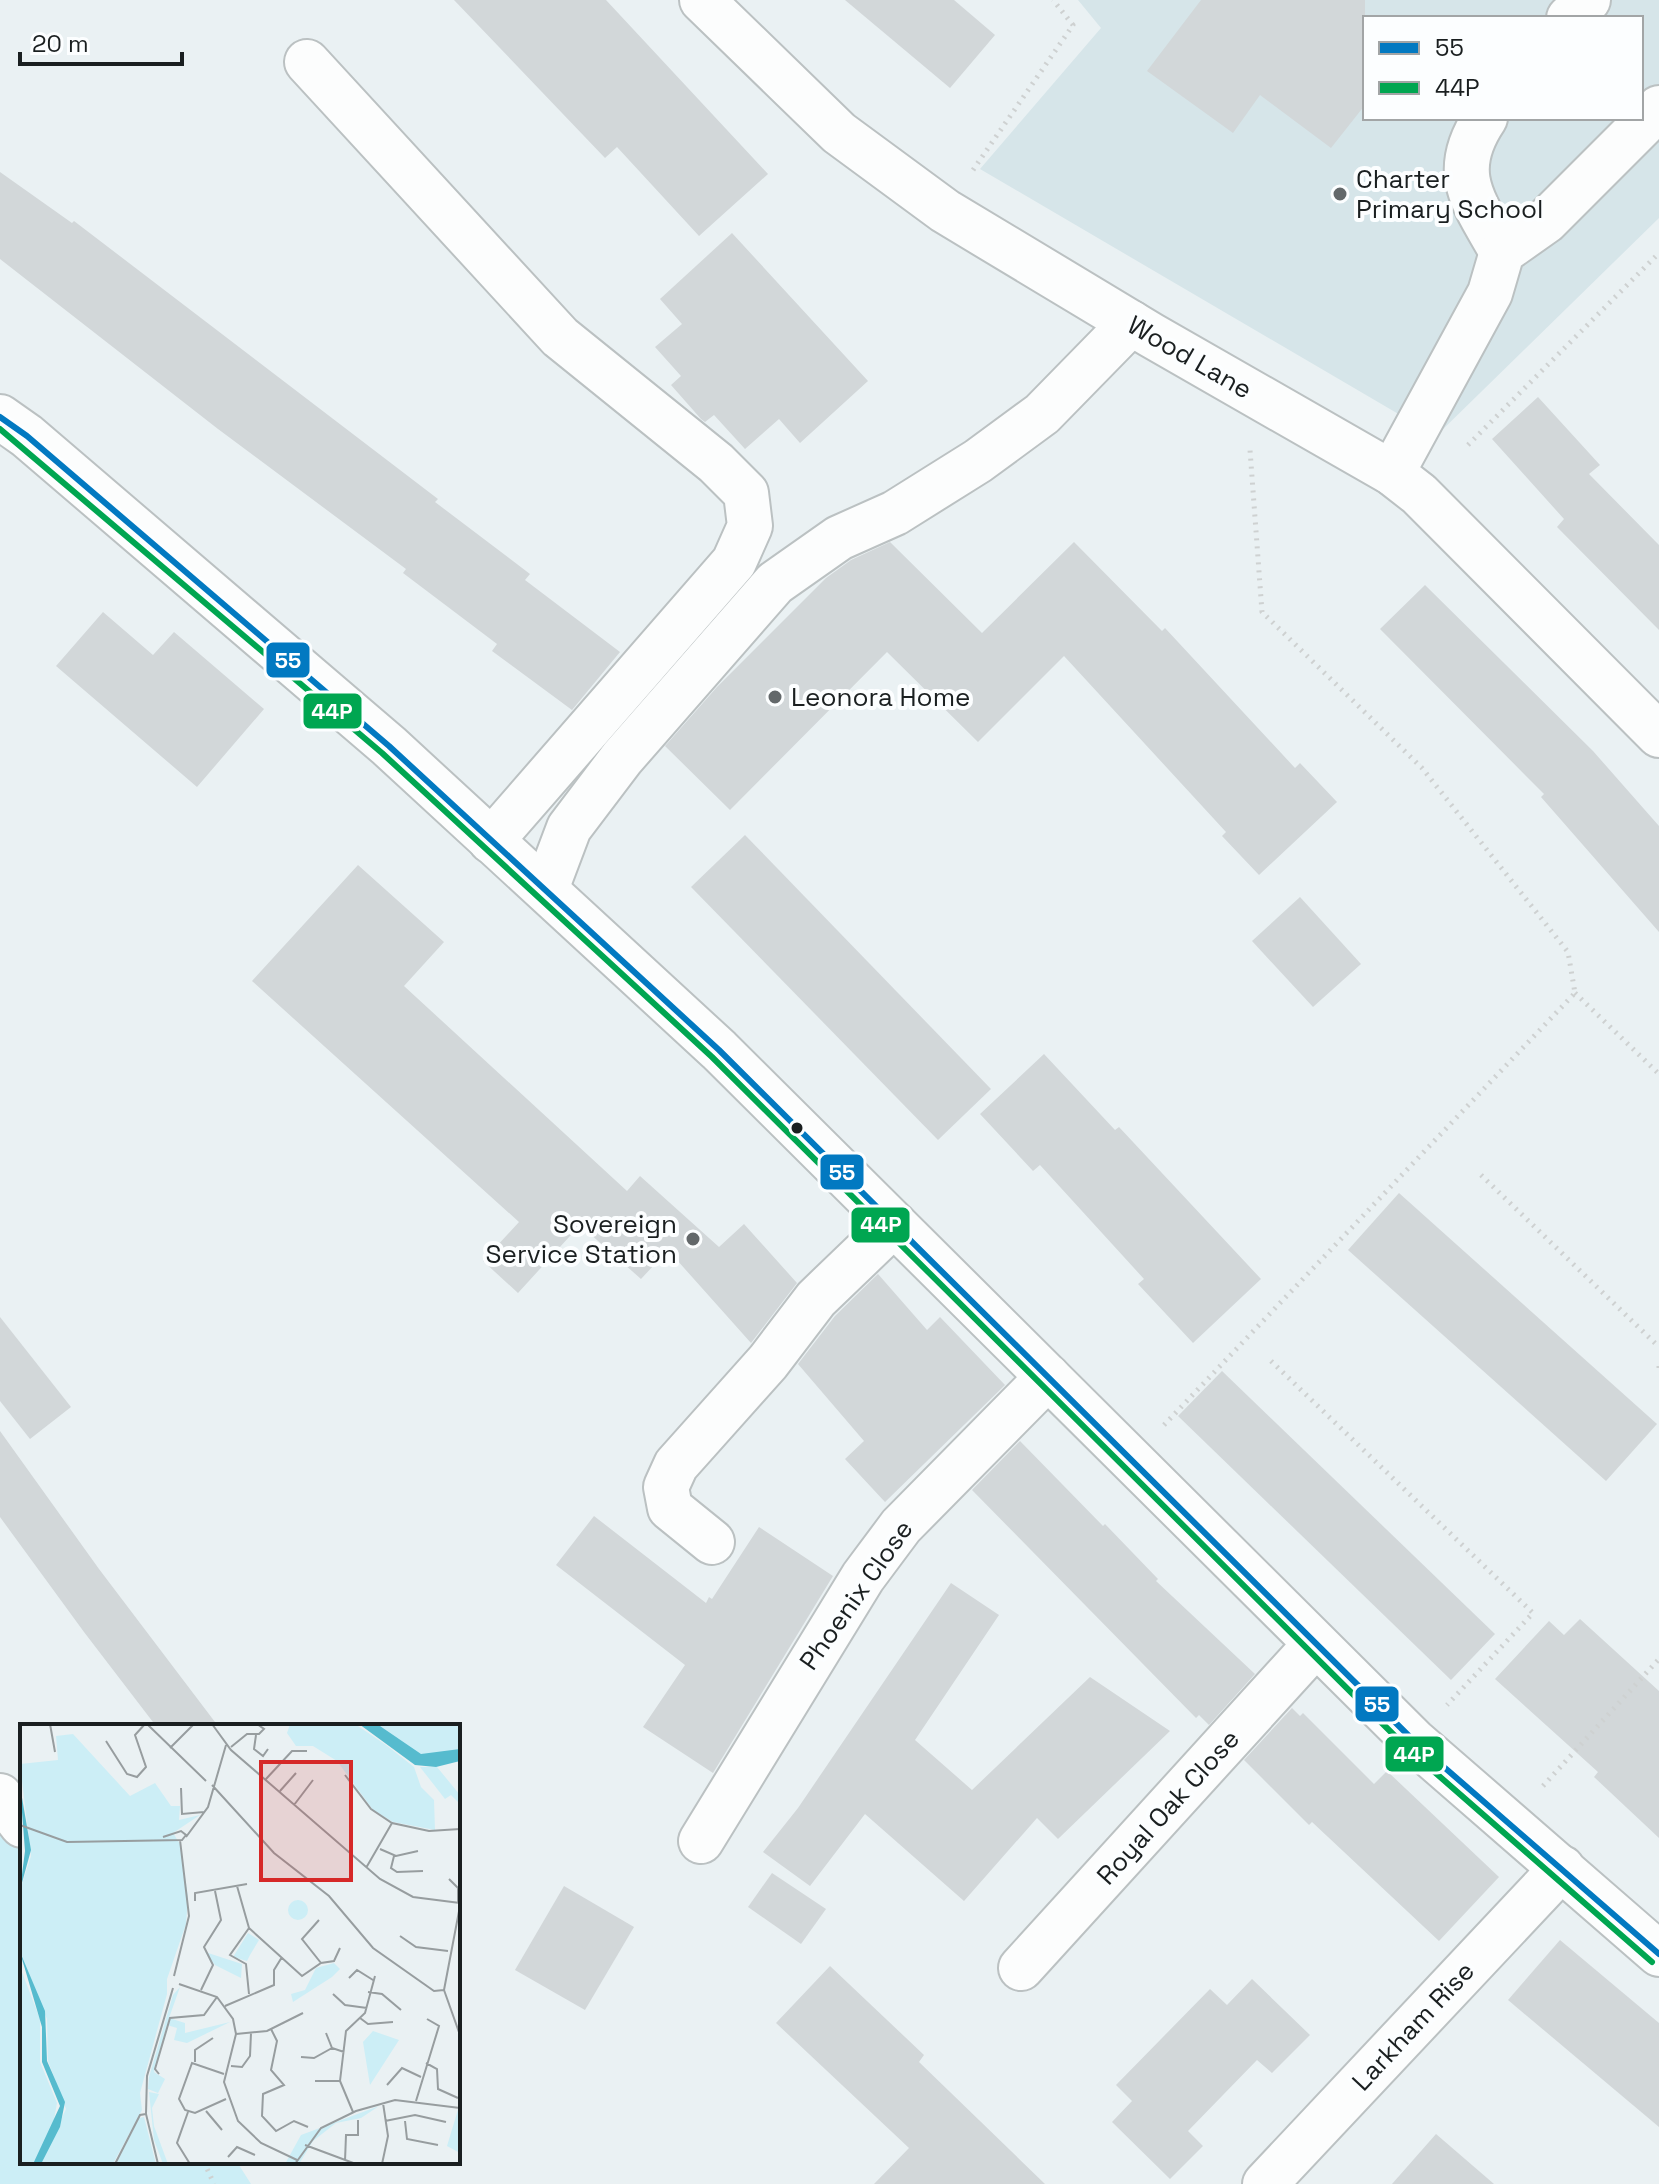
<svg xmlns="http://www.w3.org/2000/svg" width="1659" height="2184" font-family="'Space Grotesk',sans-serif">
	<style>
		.built { fill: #d6e5e9; fill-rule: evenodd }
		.green { fill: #cceef6 }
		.building { fill: #d2d7d9 }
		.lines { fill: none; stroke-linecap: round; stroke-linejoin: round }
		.minor-casing { stroke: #bbc1c2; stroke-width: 48 }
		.path { stroke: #ced1d1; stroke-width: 5; stroke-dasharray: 2 6; stroke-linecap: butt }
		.minor { stroke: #fcfdfd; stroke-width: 44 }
		.bus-1-casing { stroke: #fcfeff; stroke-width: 12 }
		.bus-2-casing { stroke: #fcfeff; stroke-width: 12 }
		.bus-1 { stroke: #0279c1; stroke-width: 6 }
		.bus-2 { stroke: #00a651; stroke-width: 6 }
		.poi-dot { fill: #63686a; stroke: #fcfeff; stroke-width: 3 }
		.bus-dot { fill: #1a1f20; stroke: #fcfeff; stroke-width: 3 }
		.labels { text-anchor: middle; stroke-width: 8; stroke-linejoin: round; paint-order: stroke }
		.poi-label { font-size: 26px; fill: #1a1f20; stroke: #fcfeff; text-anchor: start }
		.street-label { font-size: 26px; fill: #1a1f20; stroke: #fcfeff }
		.inset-road { fill: none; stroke: #979d9f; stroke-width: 2 }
		.view { fill: #d62828; fill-opacity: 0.15; stroke: #d62828; stroke-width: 4 }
		.inset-edge { fill: none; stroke: #1a1f20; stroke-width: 4 }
		.line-badge { stroke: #fcfeff; stroke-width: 3 }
		.badge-label { font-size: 22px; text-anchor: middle; font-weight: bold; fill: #fff }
	</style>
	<rect width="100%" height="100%" fill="#eaf1f3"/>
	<path class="built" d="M 1078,0 L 1659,0 L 1659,218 L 1436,436 L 980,169 L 1101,28 ZM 1365,18 L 1641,18 L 1641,118 L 1365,118 Z"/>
	<path class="green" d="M 0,1824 L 22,1853 L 22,2162 L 237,2162 L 251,2184 L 0,2184 Z"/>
	<g class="building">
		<path d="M 454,0 L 606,0 L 768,174 L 699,236 L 617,147 L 605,158 Z"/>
		<path d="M 845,0 L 954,0 L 995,35 L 950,88 Z"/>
		<path d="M 1201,0 L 1365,0 L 1365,105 L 1331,148 L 1260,95 L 1233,133 L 1147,71 Z"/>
		<path d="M 0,172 L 72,223 L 74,221 L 438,499 L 435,502 L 530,574 L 525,580 L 620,652 L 572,710 L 492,651 L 497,644 L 403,573 L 406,569 L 218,429 L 0,259 Z"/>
		<path d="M 732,233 L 868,381 L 800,443 L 779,419 L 745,449 L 714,415 L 705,422 L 701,419 L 671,385 L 681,376 L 655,347 L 682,324 L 660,299 Z"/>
		<path d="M 1538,397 L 1600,465 L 1589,474 L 1659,545 L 1659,630 L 1557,527 L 1564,519 L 1492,439 Z"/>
		<path d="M 890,542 L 982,633 L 1074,542 L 1162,631 L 1165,628 L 1295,768 L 1300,763 L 1337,802 L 1259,875 L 1222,836 L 1226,832 L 1064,656 L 978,742 L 887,652 L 730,810 L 665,746 L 717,687 L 826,578 L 851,560 Z"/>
		<path d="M 1425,585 L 1593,751 L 1659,826 L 1659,932 L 1541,797 L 1544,794 L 1380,629 Z"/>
		<path d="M 103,612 L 153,655 L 174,632 L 264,709 L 197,787 L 56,666 Z"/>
		<path d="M 745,835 L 991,1089 L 938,1140 L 691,887 Z"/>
		<path d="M 358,865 L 444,942 L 404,986 L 627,1191 L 640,1176 L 719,1247 L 744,1224 L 797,1283 L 751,1343 L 668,1250 L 641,1279 L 580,1225 L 518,1293 L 483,1261 L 519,1222 L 252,981 Z"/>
		<path d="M 1300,897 L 1361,964 L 1313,1007 L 1252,941 Z"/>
		<path d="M 1044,1054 L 1115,1130 L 1119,1127 L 1261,1279 L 1193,1343 L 1138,1284 L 1144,1279 L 1040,1165 L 1033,1171 L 980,1114 Z"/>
		<path d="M 1399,1193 L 1657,1424 L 1606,1481 L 1348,1250 Z"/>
		<path d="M 878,1274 L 927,1330 L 940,1317 L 1005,1385 L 885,1502 L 845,1459 L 864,1441 L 798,1364 L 835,1316 Z"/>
		<path d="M 0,1317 L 71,1407 L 30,1439 L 0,1401 Z"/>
		<path d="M 1222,1371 L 1495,1634 L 1451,1680 L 1178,1416 Z"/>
		<path d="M 0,1431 L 99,1569 L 218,1726 L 156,1726 L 84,1632 L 0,1517 Z"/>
		<path d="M 1020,1441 L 1103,1526 L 1105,1524 L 1158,1579 L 1156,1581 L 1255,1674 L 1209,1725 L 1199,1715 L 1196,1718 L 972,1490 Z"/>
		<path d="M 594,1516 L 706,1603 L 709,1597 L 712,1599 L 759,1527 L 833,1576 L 713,1773 L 643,1727 L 685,1665 L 556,1565 Z"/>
		<path d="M 951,1583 L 999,1615 L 915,1740 L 972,1790 L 1090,1677 L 1170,1731 L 1058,1839 L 1037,1818 L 964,1901 L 865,1814 L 810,1886 L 763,1852 L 798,1808 Z"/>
		<path d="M 1580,1619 L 1659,1691 L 1659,1838 L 1594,1777 L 1598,1772 L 1495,1679 L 1549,1621 L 1564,1635 Z"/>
		<path d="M 1292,1708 L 1300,1716 L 1303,1713 L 1374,1784 L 1387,1771 L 1499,1877 L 1439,1941 L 1312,1822 L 1309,1825 L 1244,1760 Z"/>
		<path d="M 772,1873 L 826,1909 L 801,1944 L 748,1907 Z"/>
		<path d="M 564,1886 L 634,1927 L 585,2010 L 515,1970 Z"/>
		<path d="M 1560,1940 L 1659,2023 L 1659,2127 L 1508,2000 Z"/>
		<path d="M 830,1966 L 924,2055 L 919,2062 L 1045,2184 L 874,2184 L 909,2148 L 776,2023 Z"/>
		<path d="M 1252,1979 L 1310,2035 L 1272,2073 L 1257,2060 L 1188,2131 L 1203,2146 L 1170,2179 L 1112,2122 L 1132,2101 L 1116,2085 L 1210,1989 L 1227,2005 Z"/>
		<path d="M 1436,2134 L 1494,2184 L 1392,2184 Z"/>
	</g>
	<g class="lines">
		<g class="minor-casing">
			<g id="minor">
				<path d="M 702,0 L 839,133 L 945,211 L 1151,335 L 1392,473 L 1419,494 L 1659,735"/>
				<path d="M 1569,18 L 1588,0"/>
				<path d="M 307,62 L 560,337 L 716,463 L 746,493 L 750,526 L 734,562 L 491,841"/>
				<path d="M 1485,118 C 1448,173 1474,202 1502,252"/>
				<path d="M 0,417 L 27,436 L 389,746 L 719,1050 L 1414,1741 L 1659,1954"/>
				<path d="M 1392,473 L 1490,293 L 1502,252 L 1546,221 L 1659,108"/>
				<path d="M 546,889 L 569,828 L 622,758 L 775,583 L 839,538 L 895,513 L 978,461 L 1042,414 L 1131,323"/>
				<path d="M 712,1542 L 670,1508 L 666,1487 L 676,1465 L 768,1362 L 816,1299 L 894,1224"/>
				<path d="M 0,1796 L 22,1825"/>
				<path d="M 701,1841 L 863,1577 L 901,1526 L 1048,1377"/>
				<path d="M 1021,1968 L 1315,1645"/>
				<path d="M 1265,2184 L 1562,1868"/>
			</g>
		</g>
		<g class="path">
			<path d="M 973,170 L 1073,25 L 1053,0"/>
			<path d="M 1468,445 L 1659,253"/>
			<path d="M 1575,993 L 1659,1074"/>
			<path d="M 1481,1175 L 1659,1347"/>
			<path d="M 1271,1361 L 1533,1613 L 1447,1705"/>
			<path d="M 1659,1366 L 1659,1370"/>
			<path d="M 1164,1425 L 1575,993 L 1568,952 L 1422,768 L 1262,612 L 1250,450"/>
			<path d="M 1543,1786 L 1659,1659"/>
			<path d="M 204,2162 L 214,2184"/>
		</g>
		<use href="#minor" class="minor"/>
		<g class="bus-1-casing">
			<path id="bus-1" d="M 0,417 L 27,436 L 389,746 L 719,1050 L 1414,1741 L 1659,1954"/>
		</g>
		<g class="bus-2-casing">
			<path id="bus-2" d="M 0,429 L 382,753 L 712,1057 L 1407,1748 L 1652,1962"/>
		</g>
		<use href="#bus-1" class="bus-1"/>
		<use href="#bus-2" class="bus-2"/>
	</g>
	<g class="poi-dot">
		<circle cx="1340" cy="194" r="8"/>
		<circle cx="775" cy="697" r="8"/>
		<circle cx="693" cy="1239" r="8"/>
	</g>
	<circle class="bus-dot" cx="797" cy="1128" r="7"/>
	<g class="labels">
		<g class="poi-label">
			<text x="1356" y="188">Charter<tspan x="1356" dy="30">Primary School</tspan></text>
			<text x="791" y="706">Leonora Home</text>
			<text x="677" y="1233" text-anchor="end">Sovereign<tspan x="677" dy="30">Service Station</tspan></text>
		</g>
		<g class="street-label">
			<text transform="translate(1190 357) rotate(30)" y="9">Wood Lane</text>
			<text transform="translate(856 1595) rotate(-55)" y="9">Phoenix Close</text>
			<text transform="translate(1168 1807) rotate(-48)" y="9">Royal Oak Close</text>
			<text transform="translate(1413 2026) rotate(-47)" y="9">Larkham Rise</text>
		</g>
	</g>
	<g transform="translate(20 1724)">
		<rect width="440" height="440" fill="#eaf1f3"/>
		<path d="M 270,0 L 335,0 L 366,21 L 394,43 L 401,63 L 414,76 L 415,106 L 373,98 L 353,86 L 317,37 L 293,22 L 276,22 L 267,9 ZM 354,0 L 440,0 L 440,25 L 408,33 L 394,29 ZM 53,10 L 110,72 L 135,59 L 151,82 L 160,82 L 159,96 L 180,91 L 153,109 L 160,120 L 168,173 L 166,200 L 147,255 L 147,270 L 120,369 L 122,386 L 93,440 L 20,440 L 46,385 L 28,337 L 27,295 L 0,233 L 0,166 L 11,132 L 0,40 L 38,36 L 36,12 ZM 400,43 L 417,43 L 440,71 L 440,80 L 431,71 L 425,75 ZM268 186a10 10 0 1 1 20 0a10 10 0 1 1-20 0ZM 228,209 L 239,216 L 230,231 L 227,237 L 213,233 ZM 185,228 L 222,240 L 221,254 L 195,241 ZM 314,239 L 320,245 L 312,253 L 273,278 L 271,270 L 285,266 L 296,244 ZM 0,243 L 20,295 L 20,338 L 37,379 L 33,401 L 13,440 L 0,440 ZM 160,263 L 149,294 L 165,299 L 165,309 L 210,298 L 167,319 L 154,316 L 157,304 L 147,301 L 134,348 L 145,355 L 138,369 L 128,365 L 129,353 L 153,271 ZM 353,307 L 379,316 L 350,361 L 343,318 ZM 129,368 L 139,370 L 132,384 L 134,402 L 148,440 L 143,440 L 134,416 ZM 440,379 L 438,387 L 440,429 L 427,422 ZM 359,382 L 341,394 L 316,399 L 293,417 L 279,440 L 265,440 L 281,411 ZM 124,393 L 136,440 L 96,440 L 119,394 Z" fill="#cceef6"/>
		<path d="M 339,0 L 357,0 L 401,30 L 440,25 L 440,37 L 416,43 L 395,41 ZM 0,62 L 11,126 L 0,166 L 5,127 ZM 0,228 L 25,287 L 27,337 L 45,378 L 40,403 L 21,440 L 13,440 L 40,382 L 22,338 L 22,303 Z" fill="#56bbce"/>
		<path class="inset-road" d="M 30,0 L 35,28M 127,0 L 186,57M 192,0 L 211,26 L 360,155 L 393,173 L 440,179M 236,11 L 234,25 L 243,32 L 248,25M 86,17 L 107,50 L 117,53 L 126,43 L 115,11 L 125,0M 211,23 L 227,10 L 239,10 L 244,5 L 237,0M 150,24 L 174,0M 325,51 L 351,85 L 372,99 L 409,107 L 440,105M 246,55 L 272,27 L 287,27M 192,61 L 254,129 L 309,172 L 353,224 L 414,267 L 424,266M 161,64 L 162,90 L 184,88M 260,67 L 276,49M 274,81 L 293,56M 0,101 L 47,118 L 162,116 L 166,111 L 161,107 L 143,113M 166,113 L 188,83 L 206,21M 360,125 L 376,132 L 398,127M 374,132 L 371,144 L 377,148 L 403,147M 346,144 L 372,99M 429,155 L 438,164 L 438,179M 217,162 L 229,204 L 282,252 L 301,239 L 314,237 L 320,224M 175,177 L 175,169 L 227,160M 440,182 L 424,266 L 440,311M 299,196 L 282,215 L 301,239M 380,212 L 396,223 L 428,227M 154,252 L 169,192 L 160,116M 329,254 L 337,246 L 353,256M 159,260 L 197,273 L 213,295 L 216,310 L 204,358 L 218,397 L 241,419 L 277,436M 181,266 L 193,241 L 184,223 L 201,196 L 195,167M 348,268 L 362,270 L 381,286M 229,270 L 226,240 L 210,231 L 229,204M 313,270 L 325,281 L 347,284M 205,282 L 254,261 L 254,246 L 262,233M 340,294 L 348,300 L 373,298M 251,305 L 257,317 L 251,346 L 264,361 L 243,370 L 242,392 L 256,407 L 274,397 L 288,403M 306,309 L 312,324 L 324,328M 216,310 L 247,307 L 283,289M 281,333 L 294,334 L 312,324M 175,338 L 175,326 L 193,314M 406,339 L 417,345 L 418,365 L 438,374M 211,342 L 222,343 L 230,332 L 231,309M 139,350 L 135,345 L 150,294 L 184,291 L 197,273M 204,350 L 172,339 L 159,375 L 165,386 L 175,389 L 206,375M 295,357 L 320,357M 367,361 L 382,344 L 401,353M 396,377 L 419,302 L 407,295M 186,387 L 202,406M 168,388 L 157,419 L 170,440M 333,388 L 320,357 L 326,307 L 345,289 L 355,252M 365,397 L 395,391 L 426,398M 385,397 L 387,415 L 418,421M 285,421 L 336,440M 208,433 L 217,423 L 235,431M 325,437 L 326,411 L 338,411 L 338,396M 95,440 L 120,391 L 126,390M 138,440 L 126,390 L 127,352 L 153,264M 275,440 L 301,404 L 336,387 L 375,376 L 440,384M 362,440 L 368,412 L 363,379"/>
		<path class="view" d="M 241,38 L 331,38 L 331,156 L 241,156 Z"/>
		<rect width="440" height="440" class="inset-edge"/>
	</g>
	<g class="line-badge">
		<rect x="265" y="641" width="46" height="38" rx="8" fill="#0279c1"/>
		<rect x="302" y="692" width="61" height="38" rx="8" fill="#00a651"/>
		<rect x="819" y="1153" width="46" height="38" rx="8" fill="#0279c1"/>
		<rect x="850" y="1206" width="61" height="38" rx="8" fill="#00a651"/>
		<rect x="1354" y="1685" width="46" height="38" rx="8" fill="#0279c1"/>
		<rect x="1384" y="1735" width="61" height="38" rx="8" fill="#00a651"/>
	</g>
	<g class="badge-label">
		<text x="288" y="668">55</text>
		<text x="332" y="719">44P</text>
		<text x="842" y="1180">55</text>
		<text x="881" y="1232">44P</text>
		<text x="1377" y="1712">55</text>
		<text x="1414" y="1762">44P</text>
	</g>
	<rect x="1363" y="16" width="280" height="104" fill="#fcfeff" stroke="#a2a5a6" stroke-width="2"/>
	<rect x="1379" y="42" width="40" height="12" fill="#0279c1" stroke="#a2a5a6" stroke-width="2"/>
	<text x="1435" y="56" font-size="24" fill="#1a1f20">55</text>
	<rect x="1379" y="82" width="40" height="12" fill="#00a651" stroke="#a2a5a6" stroke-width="2"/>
	<text x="1435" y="96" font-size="24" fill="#1a1f20">44P</text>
	<path d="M20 52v12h162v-12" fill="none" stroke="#1a1f20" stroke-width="4"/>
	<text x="32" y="52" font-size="24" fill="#1a1f20" stroke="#fcfeff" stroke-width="6" paint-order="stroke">20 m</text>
</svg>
